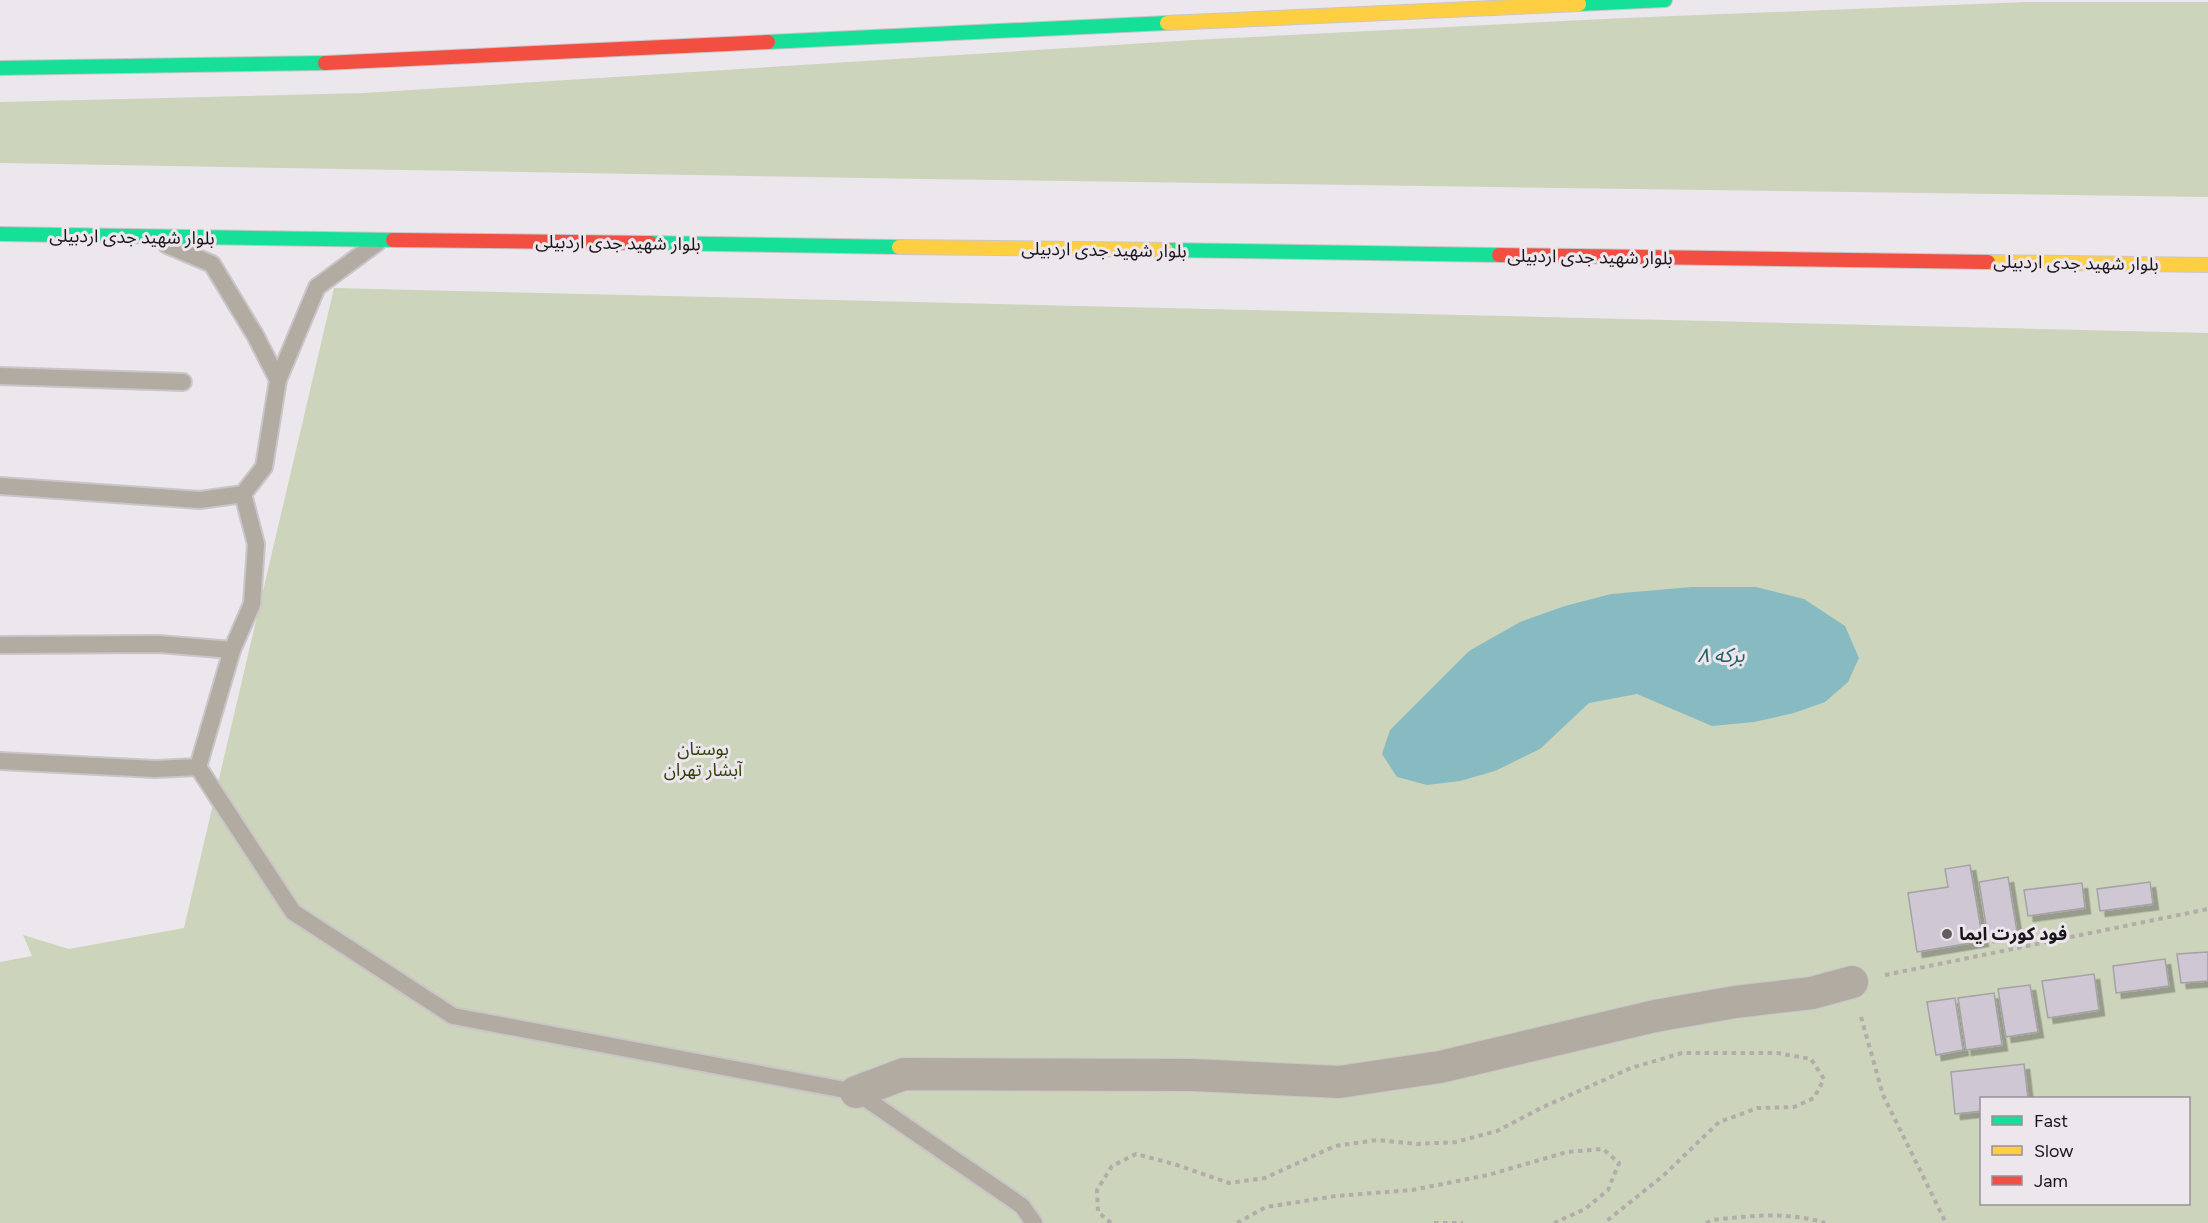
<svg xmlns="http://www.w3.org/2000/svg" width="2208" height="1223" font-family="Figtree,'Noto Sans Arabic',sans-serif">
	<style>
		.green { fill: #ccd4bc; fill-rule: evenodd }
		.water { fill: #88bbc1 }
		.building { fill: #cfc7d3; stroke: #a4a2a5; stroke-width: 1.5; filter: url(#shadow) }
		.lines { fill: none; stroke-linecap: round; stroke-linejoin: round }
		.lane-casing { stroke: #c9c6c9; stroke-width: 20 }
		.street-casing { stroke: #c9c6c9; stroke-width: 34 }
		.fast-casing { stroke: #c9c6c9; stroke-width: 16 }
		.slow-casing { stroke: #c9c6c9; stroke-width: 16 }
		.jam-casing { stroke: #c9c6c9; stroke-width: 16 }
		.path { stroke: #b2acaa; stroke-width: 4; stroke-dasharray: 4.5 4.5; stroke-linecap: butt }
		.lane { stroke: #b2aba1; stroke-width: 16 }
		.street { stroke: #b2aba1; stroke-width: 32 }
		.fast { stroke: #16e098; stroke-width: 14 }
		.slow { stroke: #ffcf43; stroke-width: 14 }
		.jam { stroke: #f24e42; stroke-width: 14 }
		.poi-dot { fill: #625f62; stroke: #ede6ed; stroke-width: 2 }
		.labels { text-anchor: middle; stroke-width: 6; stroke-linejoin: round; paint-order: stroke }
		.street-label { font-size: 18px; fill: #181618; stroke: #ede6ed }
		.park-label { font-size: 18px; fill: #304207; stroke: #ede6ed }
		.poi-label { font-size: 18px; font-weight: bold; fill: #181618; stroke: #ede6ed; text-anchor: start }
		.water-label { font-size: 20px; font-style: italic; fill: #226166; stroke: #ede6ed }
	</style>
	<defs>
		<filter id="shadow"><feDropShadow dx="5.5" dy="5.5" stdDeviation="0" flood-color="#0004"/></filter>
	</defs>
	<rect width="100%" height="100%" fill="#ece7ec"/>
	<g class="green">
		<path d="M 2027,2 L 2208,2 L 2208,197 L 922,179 L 0,163 L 0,102 L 364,93 L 1194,40 L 1624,18 Z"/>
		<path d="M 334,288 L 2208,333 L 2208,1223 L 0,1223 L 0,962 L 32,956 L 23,935 L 69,949 L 184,928 ZM 1982,1098 L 2188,1098 L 2188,1204 L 1982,1204 Z"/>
	</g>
	<path class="water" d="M 1692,587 L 1756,587 L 1804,599 L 1845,626 L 1859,658 L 1848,682 L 1825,702 L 1794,713 L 1754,722 L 1712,726 L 1637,694 L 1589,703 L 1540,749 L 1495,771 L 1460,781 L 1427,785 L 1397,777 L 1382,754 L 1390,730 L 1469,651 L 1520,622 L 1565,606 L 1611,594 Z"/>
	<g class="building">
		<path d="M 1970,865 L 1983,941 L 1917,952 L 1908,893 L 1948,887 L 1945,869 Z"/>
		<path d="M 2008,877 L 2017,932 L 1988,937 L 1979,882 Z"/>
		<path d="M 2150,882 L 2153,904 L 2100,911 L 2097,889 Z"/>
		<path d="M 2082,883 L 2085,908 L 2028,916 L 2024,890 Z"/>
		<path d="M 2208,952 L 2208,981 L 2181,983 L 2177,954 Z"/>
		<path d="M 2165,959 L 2169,986 L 2116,993 L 2113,966 Z"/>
		<path d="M 2094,974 L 2099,1010 L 2048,1018 L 2042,981 Z"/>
		<path d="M 2030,985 L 2038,1032 L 2006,1037 L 1998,989 Z"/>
		<path d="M 1994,993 L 2002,1045 L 1966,1050 L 1958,998 Z"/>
		<path d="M 1955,998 L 1963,1050 L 1936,1055 L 1927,1002 Z"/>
		<path d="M 2024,1064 L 2028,1098 L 1982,1098 L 1982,1111 L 1955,1114 L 1951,1072 Z"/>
	</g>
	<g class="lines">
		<g class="lane-casing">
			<g id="lane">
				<path d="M 167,245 L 212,264 L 255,335 L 278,380"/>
				<path d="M 0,376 L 183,382"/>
				<path d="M 0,486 L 200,500 L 243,494 L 264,467 L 278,380 L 317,287 L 378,242"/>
				<path d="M 0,645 L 159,644 L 232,650 L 252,604 L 256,544 L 243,494"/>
				<path d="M 0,761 L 155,769 L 198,767 L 232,650"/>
				<path d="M 198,767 L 293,912 L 453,1016 L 856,1092 L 1022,1206 L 1034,1223"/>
			</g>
		</g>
		<g class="street-casing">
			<path id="street" d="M 856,1092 L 904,1074 L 1193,1075 L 1339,1082 L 1440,1067 L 1655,1016 L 1735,1002 L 1812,993 L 1852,982"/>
		</g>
		<g class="fast-casing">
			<g id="fast">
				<path d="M 1579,4 L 1665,0"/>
				<path d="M 768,42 L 1167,23"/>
				<path d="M 0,68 L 325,63"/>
				<path d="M 0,234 L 393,240"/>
				<path d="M 650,243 L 899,247"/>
				<path d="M 1166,250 L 1499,255"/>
			</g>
		</g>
		<g class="slow-casing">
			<g id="slow">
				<path d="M 1167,23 L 1579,4"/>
				<path d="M 899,247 L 1166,250"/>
				<path d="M 1988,262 L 2208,265"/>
			</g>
		</g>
		<g class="jam-casing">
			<g id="jam">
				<path d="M 325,63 L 768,42"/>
				<path d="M 393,240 L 650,243"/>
				<path d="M 1499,255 L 1988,262"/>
			</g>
		</g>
		<g class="path">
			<path d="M 1885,975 L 2208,909"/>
			<path d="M 1861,1017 L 1883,1095 L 1946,1223"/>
			<path d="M 1111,1223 L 1098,1212 L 1097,1190 L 1112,1166 L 1136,1154 L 1174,1164 L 1229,1183 L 1265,1178 L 1335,1146 L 1377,1140 L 1417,1144 L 1456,1142 L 1497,1131 L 1543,1107 L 1631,1068 L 1682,1053 L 1777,1053 L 1811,1059 L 1824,1079 L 1814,1098 L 1794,1107 L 1758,1108 L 1719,1122 L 1663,1176 L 1604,1223"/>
			<path d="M 1237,1223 L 1266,1207 L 1336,1196 L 1412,1190 L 1488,1175 L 1567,1152 L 1603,1149 L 1619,1163 L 1608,1190 L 1585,1209 L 1554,1223"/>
			<path d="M 1434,1223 L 1463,1223"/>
			<path d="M 1706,1223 L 1712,1220 C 1750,1216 1788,1211 1825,1223"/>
		</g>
		<use href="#lane" class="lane"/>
		<use href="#street" class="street"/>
		<use href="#fast" class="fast"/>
		<use href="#slow" class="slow"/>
		<use href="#jam" class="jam"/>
	</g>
	<circle class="poi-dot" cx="1947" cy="934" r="6"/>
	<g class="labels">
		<g class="street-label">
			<text transform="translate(132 237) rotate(1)" y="6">بلوار شهید جدی اردبیلی</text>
			<text transform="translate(618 243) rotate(1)" y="6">بلوار شهید جدی اردبیلی</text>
			<text transform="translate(1104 250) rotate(1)" y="6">بلوار شهید جدی اردبیلی</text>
			<text transform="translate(1590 257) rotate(1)" y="6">بلوار شهید جدی اردبیلی</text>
			<text transform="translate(2076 263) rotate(1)" y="6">بلوار شهید جدی اردبیلی</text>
		</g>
		<g class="park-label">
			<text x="703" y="755">بوستان<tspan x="703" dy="21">آبشار تهران</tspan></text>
		</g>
		<g class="poi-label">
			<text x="1959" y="940">فود کورت ایما</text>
		</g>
		<g class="water-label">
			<text x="1721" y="662">برکه ۸</text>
		</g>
	</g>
	<rect x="1980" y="1097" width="210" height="108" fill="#ede6ed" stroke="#989398" stroke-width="1.5"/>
	<rect x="1992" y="1116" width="30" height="9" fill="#16e098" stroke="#989398" stroke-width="1.5"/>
	<text x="2034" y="1127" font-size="18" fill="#181618">Fast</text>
	<rect x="1992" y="1146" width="30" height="9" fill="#ffcf43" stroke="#989398" stroke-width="1.5"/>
	<text x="2034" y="1157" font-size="18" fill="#181618">Slow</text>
	<rect x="1992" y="1176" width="30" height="9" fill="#f24e42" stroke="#989398" stroke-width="1.5"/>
	<text x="2034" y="1187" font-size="18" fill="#181618">Jam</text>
</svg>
